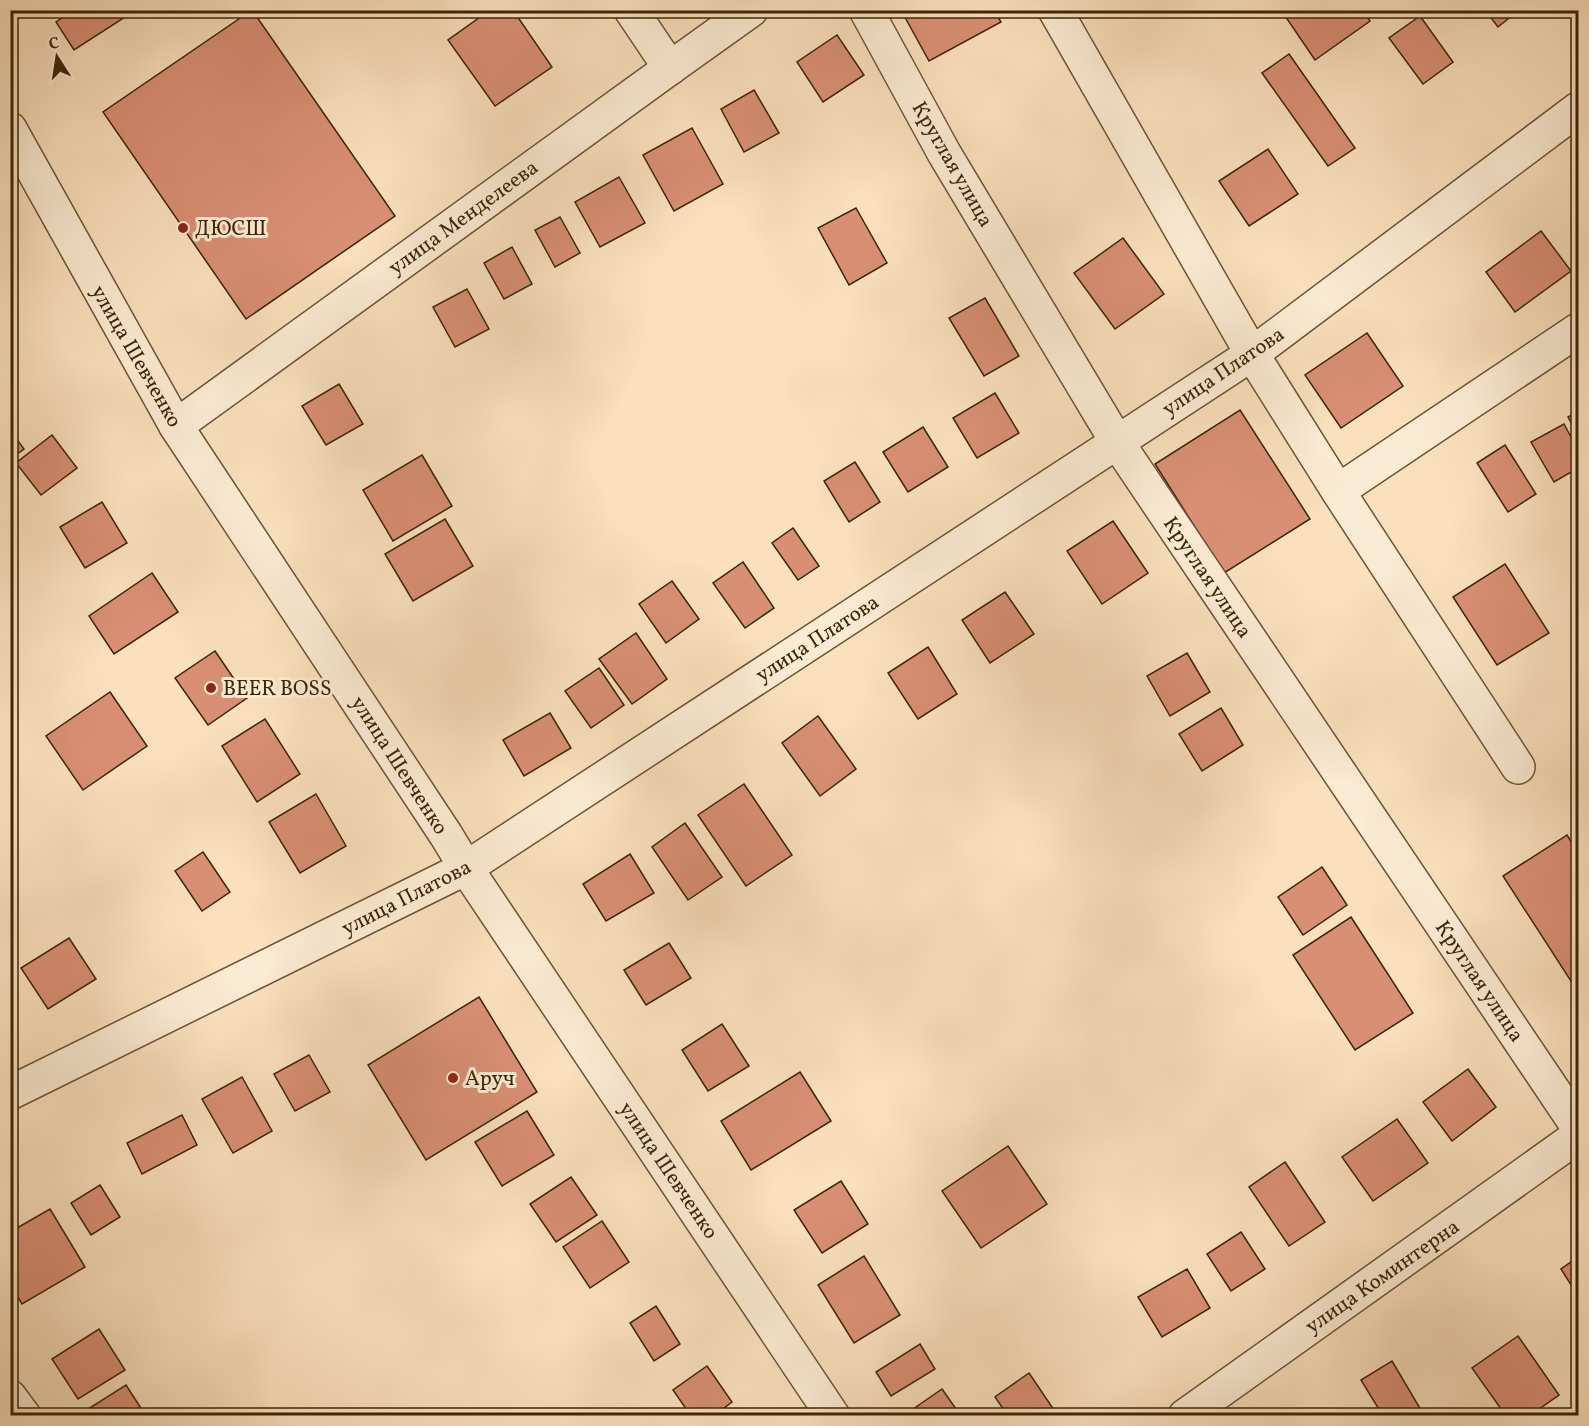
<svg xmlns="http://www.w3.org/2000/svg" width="1589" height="1426" font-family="Vollkorn,serif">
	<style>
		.building { fill: #d98f74; stroke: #3b2507; stroke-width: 1.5 }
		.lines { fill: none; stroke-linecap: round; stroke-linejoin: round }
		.minor-casing { stroke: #6b5434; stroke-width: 36 }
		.minor { stroke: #fcebd4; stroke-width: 33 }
		.poi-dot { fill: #8f2418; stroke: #fcebd4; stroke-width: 2 }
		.labels { text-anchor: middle; stroke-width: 6; stroke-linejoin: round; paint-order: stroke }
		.street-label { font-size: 21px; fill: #3b2507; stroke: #fcebd4 }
		.poi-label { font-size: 21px; fill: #3b2507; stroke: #fcebd4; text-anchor: start }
	</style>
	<rect width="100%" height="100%" fill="#fae0bd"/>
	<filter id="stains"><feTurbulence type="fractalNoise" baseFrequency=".00333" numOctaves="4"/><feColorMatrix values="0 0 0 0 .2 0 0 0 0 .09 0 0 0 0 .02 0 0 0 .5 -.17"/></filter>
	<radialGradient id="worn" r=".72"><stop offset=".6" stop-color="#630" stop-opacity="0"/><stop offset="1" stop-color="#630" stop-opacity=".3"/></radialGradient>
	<g class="building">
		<path d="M 74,10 L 136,10 L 74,50 L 56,22 Z"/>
		<path d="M 252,10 L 395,216 L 246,319 L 103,112 Z"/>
		<path d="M 490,10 L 513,10 L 552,67 L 495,106 L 448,40 Z"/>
		<path d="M 901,10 L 994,10 L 1001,22 L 929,61 Z"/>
		<path d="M 1281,10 L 1363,10 L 1370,21 L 1315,60 Z"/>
		<path d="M 1485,10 L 1519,10 L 1498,27 Z"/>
		<path d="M 1420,16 L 1453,62 L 1423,84 L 1389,38 Z"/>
		<path d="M 837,35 L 864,75 L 823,102 L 797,62 Z"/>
		<path d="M 1289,54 L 1355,148 L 1328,166 L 1262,73 Z"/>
		<path d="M 754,90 L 779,133 L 744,152 L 721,109 Z"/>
		<path d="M 692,128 L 723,184 L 674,211 L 643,155 Z"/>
		<path d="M 1268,149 L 1298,194 L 1249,226 L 1219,181 Z"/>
		<path d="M 619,177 L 645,223 L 600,247 L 575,202 Z"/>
		<path d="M 856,208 L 887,263 L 849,285 L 818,228 Z"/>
		<path d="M 560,217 L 580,253 L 555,267 L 535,230 Z"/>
		<path d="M 1541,231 L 1571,271 L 1515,312 L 1486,272 Z"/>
		<path d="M 1123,238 L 1164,294 L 1115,329 L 1074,273 Z"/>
		<path d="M 512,247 L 532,284 L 504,299 L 484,263 Z"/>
		<path d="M 467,289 L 489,329 L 455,347 L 433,307 Z"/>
		<path d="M 985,298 L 1019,356 L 984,376 L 949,318 Z"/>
		<path d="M 1367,333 L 1403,386 L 1341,428 L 1305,375 Z"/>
		<path d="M 10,356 L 18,366 L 10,371 Z"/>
		<path d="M 339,384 L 363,424 L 326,445 L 302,406 Z"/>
		<path d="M 995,393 L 1019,433 L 977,458 L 953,418 Z"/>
		<path d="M 1240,410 L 1310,519 L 1224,573 L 1155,464 Z"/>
		<path d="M 1578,411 L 1578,435 L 1568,417 Z"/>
		<path d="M 1564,424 L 1578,450 L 1578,468 L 1554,482 L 1531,442 Z"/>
		<path d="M 923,427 L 948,467 L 908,492 L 883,452 Z"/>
		<path d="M 10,430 L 24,449 L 10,459 Z"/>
		<path d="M 52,435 L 77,468 L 41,495 L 16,463 Z"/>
		<path d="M 1505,445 L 1536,494 L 1508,512 L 1477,463 Z"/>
		<path d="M 422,455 L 452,506 L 393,541 L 363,490 Z"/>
		<path d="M 855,462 L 880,502 L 849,522 L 824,481 Z"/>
		<path d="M 102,502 L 127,543 L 85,568 L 60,527 Z"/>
		<path d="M 445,519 L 473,566 L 413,601 L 385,554 Z"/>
		<path d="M 1113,521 L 1148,573 L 1102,604 L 1067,551 Z"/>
		<path d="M 793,528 L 819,566 L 798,580 L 772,543 Z"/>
		<path d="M 743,562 L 774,608 L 745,628 L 713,583 Z"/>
		<path d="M 1505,564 L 1549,633 L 1497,665 L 1453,597 Z"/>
		<path d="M 152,573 L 178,612 L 114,654 L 89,616 Z"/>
		<path d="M 672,581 L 699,619 L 666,643 L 639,604 Z"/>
		<path d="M 1005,592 L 1034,634 L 990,663 L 962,620 Z"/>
		<path d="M 636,633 L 667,679 L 632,704 L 599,659 Z"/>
		<path d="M 928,647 L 957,694 L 918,719 L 888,673 Z"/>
		<path d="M 215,651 L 247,698 L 208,725 L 175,678 Z"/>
		<path d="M 1187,653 L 1210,692 L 1170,716 L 1147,676 Z"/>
		<path d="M 599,668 L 624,705 L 591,728 L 565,691 Z"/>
		<path d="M 110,692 L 147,746 L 83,790 L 46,736 Z"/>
		<path d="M 1221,708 L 1243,745 L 1202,771 L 1179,734 Z"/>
		<path d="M 550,713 L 571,748 L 524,776 L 503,740 Z"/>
		<path d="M 818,716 L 856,769 L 820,796 L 782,743 Z"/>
		<path d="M 265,719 L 300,774 L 257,802 L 222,746 Z"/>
		<path d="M 744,784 L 792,855 L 746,886 L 698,815 Z"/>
		<path d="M 316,794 L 346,846 L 300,873 L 269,822 Z"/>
		<path d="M 685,823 L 722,877 L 688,900 L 652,847 Z"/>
		<path d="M 1567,835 L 1578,853 L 1578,992 L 1503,876 Z"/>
		<path d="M 203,852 L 230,892 L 202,911 L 175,871 Z"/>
		<path d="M 630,854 L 654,893 L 606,921 L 583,884 Z"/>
		<path d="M 1322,867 L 1347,905 L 1303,935 L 1278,897 Z"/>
		<path d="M 1351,917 L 1413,1013 L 1355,1050 L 1293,955 Z"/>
		<path d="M 69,938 L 96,979 L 48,1009 L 21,968 Z"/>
		<path d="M 669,943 L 691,978 L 646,1005 L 624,970 Z"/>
		<path d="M 479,997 L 537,1092 L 426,1160 L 368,1065 Z"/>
		<path d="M 722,1024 L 749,1066 L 708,1091 L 682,1050 Z"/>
		<path d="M 309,1055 L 330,1092 L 295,1111 L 274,1074 Z"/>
		<path d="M 1468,1069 L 1496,1107 L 1452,1141 L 1423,1102 Z"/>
		<path d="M 800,1072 L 831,1121 L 751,1170 L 721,1121 Z"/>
		<path d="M 242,1077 L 272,1131 L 233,1153 L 202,1099 Z"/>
		<path d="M 527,1111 L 554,1155 L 502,1186 L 475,1142 Z"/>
		<path d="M 182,1115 L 197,1145 L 142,1174 L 127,1143 Z"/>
		<path d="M 1397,1119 L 1428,1163 L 1373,1201 L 1342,1157 Z"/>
		<path d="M 1008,1146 L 1047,1204 L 981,1248 L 942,1191 Z"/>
		<path d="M 1285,1162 L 1325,1222 L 1289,1246 L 1249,1187 Z"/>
		<path d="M 571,1177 L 597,1215 L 556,1242 L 530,1204 Z"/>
		<path d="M 841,1181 L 868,1224 L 822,1253 L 794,1210 Z"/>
		<path d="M 100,1185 L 120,1217 L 91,1235 L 71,1203 Z"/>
		<path d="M 50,1209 L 85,1267 L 22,1304 L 10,1284 L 10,1232 Z"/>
		<path d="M 602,1221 L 629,1262 L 590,1288 L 563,1247 Z"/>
		<path d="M 1241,1232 L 1265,1269 L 1231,1291 L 1207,1254 Z"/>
		<path d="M 864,1256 L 900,1315 L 854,1343 L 818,1285 Z"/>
		<path d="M 1578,1257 L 1578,1296 L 1561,1269 Z"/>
		<path d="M 1187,1269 L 1210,1308 L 1162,1337 L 1138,1297 Z"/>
		<path d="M 656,1306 L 680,1344 L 654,1361 L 630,1323 Z"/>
		<path d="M 99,1329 L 125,1370 L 78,1399 L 52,1359 Z"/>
		<path d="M 1518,1336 L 1559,1395 L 1529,1416 L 1506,1416 L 1472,1368 Z"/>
		<path d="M 920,1344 L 935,1369 L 891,1396 L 876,1372 Z"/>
		<path d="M 1392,1361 L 1421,1410 L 1412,1416 L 1383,1416 L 1361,1380 Z"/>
		<path d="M 707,1366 L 732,1402 L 713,1416 L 691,1416 L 673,1390 Z"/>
		<path d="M 1029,1373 L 1058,1416 L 1008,1416 L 995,1397 Z"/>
		<path d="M 126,1385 L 146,1416 L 92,1416 L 88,1409 Z"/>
		<path d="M 942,1389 L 961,1416 L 903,1416 Z"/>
		<path d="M 1324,1410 L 1328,1416 L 1316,1416 Z"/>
	</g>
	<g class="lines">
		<g class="minor-casing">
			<g id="minor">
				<path d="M 631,10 L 670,68"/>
				<path d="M 866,10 L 944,153 L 1117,442 L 1578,1127"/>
				<path d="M 1055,10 L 1252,354 L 1338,491 L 1518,767"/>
				<path d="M 10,129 L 176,426 L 446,835 L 466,868 L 833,1416"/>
				<path d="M 176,426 L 670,68 L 751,10"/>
				<path d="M 1338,491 L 1578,330"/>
				<path d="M 10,1093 L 466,868 L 1252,354 L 1578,109"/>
				<path d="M 10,1397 L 24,1416"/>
				<path d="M 1185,1416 L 1578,1136"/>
			</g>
		</g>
		<use href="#minor" class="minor"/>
	</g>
	<g class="poi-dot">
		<circle cx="183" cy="228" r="6"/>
		<circle cx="211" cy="688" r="6"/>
		<circle cx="453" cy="1078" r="6"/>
	</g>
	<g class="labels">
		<g class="street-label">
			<text transform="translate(953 164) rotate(60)" y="7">Круглая улица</text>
			<text transform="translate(463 217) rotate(-36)" y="7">улица Менделеева</text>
			<text transform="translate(137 356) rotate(60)" y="7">улица Шевченко</text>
			<text transform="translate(1223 371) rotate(-34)" y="7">улица Платова</text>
			<text transform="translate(1208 577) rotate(56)" y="7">Круглая улица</text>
			<text transform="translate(817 638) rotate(-33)" y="7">улица Платова</text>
			<text transform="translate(400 765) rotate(57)" y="7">улица Шевченко</text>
			<text transform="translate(406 897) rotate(-27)" y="7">улица Платова</text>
			<text transform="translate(1480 981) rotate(56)" y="7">Круглая улица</text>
			<text transform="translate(669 1170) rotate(56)" y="7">улица Шевченко</text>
			<text transform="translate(1382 1276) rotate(-35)" y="7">улица Коминтерна</text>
		</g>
		<g class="poi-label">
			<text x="195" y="235">ДЮСШ</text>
			<text x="223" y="695">BEER BOSS</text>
			<text x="465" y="1085">Аруч</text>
		</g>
	</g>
	<rect width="1589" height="1426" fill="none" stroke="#fae0bd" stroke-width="36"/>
	<rect x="12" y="12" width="1565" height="1402" fill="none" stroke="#3b2507" stroke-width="3"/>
	<rect x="18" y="18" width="1553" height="1390" fill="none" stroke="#3b2507" stroke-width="1.5"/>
	<g transform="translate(57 57) rotate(348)" stroke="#fcebd4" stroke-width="4.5" paint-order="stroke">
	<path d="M0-4.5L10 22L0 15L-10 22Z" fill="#3b2507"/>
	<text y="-9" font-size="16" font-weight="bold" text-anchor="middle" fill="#3b2507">С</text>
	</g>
	<rect width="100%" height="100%" filter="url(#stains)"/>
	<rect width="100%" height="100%" fill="url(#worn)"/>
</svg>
